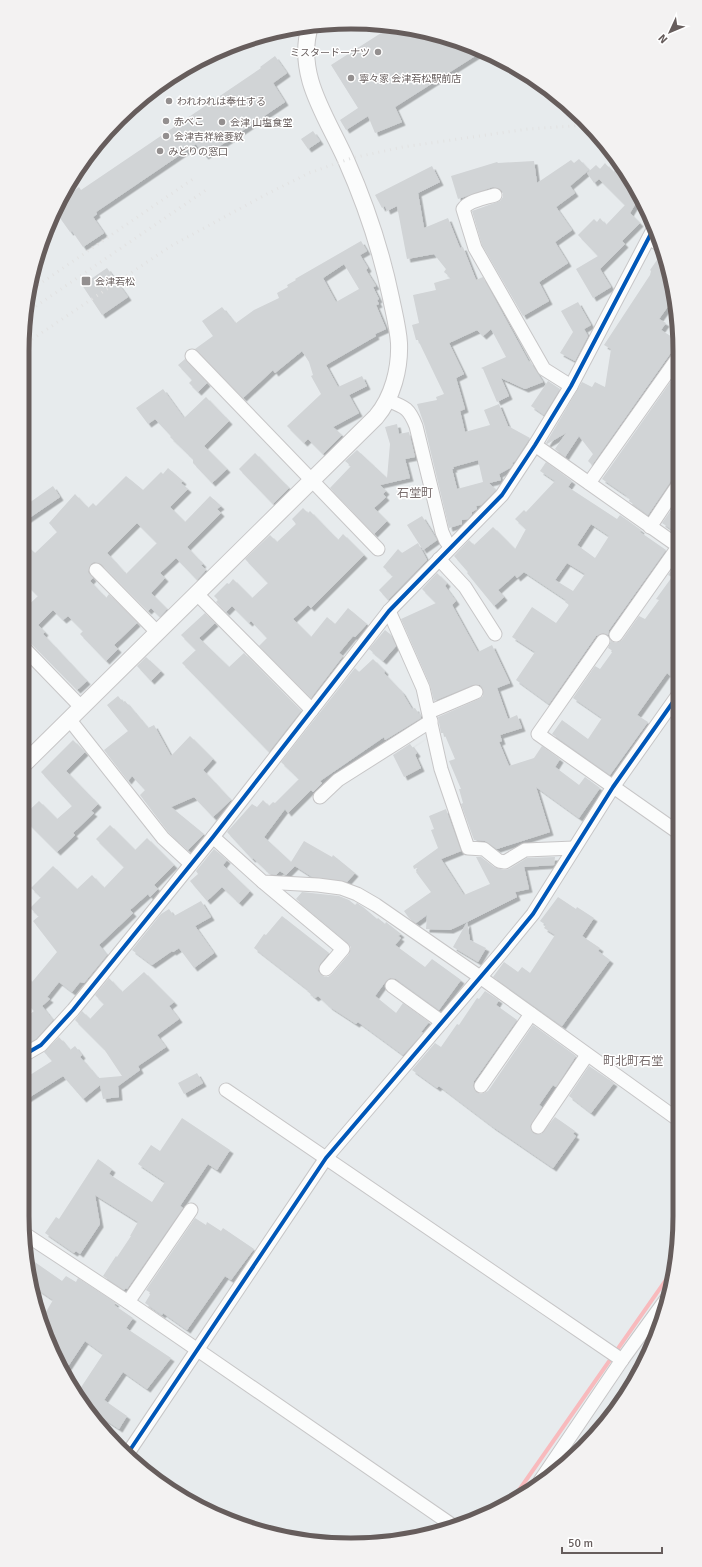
<svg xmlns="http://www.w3.org/2000/svg" width="702" height="1567" font-family="Signika,'Noto Sans JP',sans-serif">
	<style>
		.lines { fill: none; stroke-linecap: round; stroke-linejoin: round }
		.stream { stroke: #f8babd; stroke-width: 4 }
		.building { fill: #d1d4d6; fill-rule: evenodd; filter: url(#shadow) }
		.minor-casing { stroke: #c7c6c7; stroke-width: 15 }
		.tertiary-casing { stroke: #c7c6c7; stroke-width: 18 }
		.minor { stroke: #fbfcfc; stroke-width: 13 }
		.tertiary { stroke: #fbfcfc; stroke-width: 16 }
		.rail { stroke: #e2e2e2; stroke-width: 3; stroke-dasharray: 1 5; stroke-linecap: butt }
		.cycleway-casing { stroke: #fff; stroke-width: 6 }
		.cycleway { stroke: #0057b8; stroke-width: 4 }
		.poi-dot { fill: #938f8f; stroke: #fff; stroke-width: 1.5 }
		.labels { text-anchor: middle; stroke-width: 3; stroke-linejoin: round; paint-order: stroke }
		.poi-label { font-size: 10px; fill: #665d5c; stroke: #fff; text-anchor: start }
		.quarter-label { font-size: 12px; fill: #786d6d; stroke: #fff }
		.rim { fill: none; stroke: #665d5c; stroke-width: 5 }
	</style>
	<defs>
		<filter id="shadow"><feDropShadow dx="3.5" dy="3.5" stdDeviation="0" flood-color="#0004"/></filter>
	</defs>
	<rect width="100%" height="100%" fill="#e7ebed"/>
	<g class="lines">
		<path class="stream" d="M 510,1503 L 675,1267"/>
	</g>
	<g class="building">
		<path d="M 392,26 L 415,28 L 477,47 L 483,51 L 395,107 L 402,122 L 375,133 L 368,116 L 346,130 L 340,120 L 358,108 L 331,65 Z"/>
		<path d="M 275,56 L 287,73 L 273,83 L 285,102 L 205,156 L 196,144 L 96,212 L 97,214 L 93,217 L 104,233 L 83,247 L 72,231 L 70,232 L 55,211 L 61,200 L 79,187 L 81,190 L 261,68 L 260,67 Z"/>
		<path d="M 313,131 L 320,141 L 308,149 L 301,139 Z"/>
		<path d="M 579,159 L 589,170 L 570,186 L 575,193 L 556,207 L 572,230 L 555,242 L 568,263 L 539,282 L 549,301 L 523,316 L 482,245 L 472,211 L 500,201 L 503,197 L 503,192 L 500,189 L 493,187 L 458,199 L 451,176 L 497,162 L 498,163 L 534,161 L 537,183 L 571,160 L 574,163 Z"/>
		<path d="M 605,163 L 613,172 L 617,168 L 629,181 L 639,198 L 630,213 L 640,223 L 622,241 L 625,244 L 600,269 L 611,287 L 593,298 L 576,269 L 598,256 L 578,235 L 594,219 L 597,222 L 600,218 L 606,225 L 625,205 L 599,179 L 594,183 L 587,173 L 596,165 L 600,169 Z"/>
		<path d="M 432,166 L 440,182 L 418,193 L 424,228 L 448,218 L 460,248 L 463,247 L 476,280 L 483,277 L 529,362 L 530,361 L 543,382 L 525,389 L 501,378 L 509,396 L 497,402 L 483,369 L 481,368 L 506,357 L 491,329 L 483,336 L 477,330 L 449,343 L 464,374 L 456,378 L 465,409 L 460,411 L 465,432 L 490,425 L 484,410 L 499,404 L 508,426 L 530,438 L 515,461 L 512,463 L 513,464 L 510,468 L 499,474 L 501,480 L 489,483 L 496,490 L 481,505 L 476,506 L 477,509 L 472,512 L 472,514 L 468,519 L 462,520 L 462,524 L 449,528 L 424,424 L 417,404 L 437,400 L 436,397 L 444,394 L 418,340 L 416,340 L 412,325 L 419,323 L 413,295 L 436,290 L 434,283 L 451,278 L 444,272 L 446,269 L 434,254 L 407,259 L 397,206 L 387,211 L 385,206 L 382,208 L 375,195 ZM 478,460 L 483,482 L 457,489 L 452,469 L 454,469 L 453,467 Z"/>
		<path d="M 361,241 L 367,251 L 360,255 L 368,268 L 366,270 L 376,286 L 373,287 L 379,299 L 377,300 L 379,304 L 376,305 L 386,329 L 375,334 L 376,336 L 326,365 L 338,387 L 362,376 L 367,386 L 349,395 L 359,413 L 333,427 L 342,435 L 323,454 L 308,439 L 304,443 L 287,426 L 321,394 L 311,376 L 313,375 L 309,362 L 302,351 L 275,373 L 273,370 L 243,398 L 195,349 L 213,336 L 202,321 L 222,307 L 234,322 L 235,321 L 236,323 L 254,310 L 279,298 L 277,293 L 288,287 L 287,285 L 296,280 L 295,279 ZM 344,264 L 359,289 L 336,302 L 323,278 Z"/>
		<path d="M 663,256 L 674,298 L 659,319 L 666,323 L 661,330 L 677,340 L 677,350 L 670,354 L 592,465 L 588,461 L 593,454 L 579,436 L 565,457 L 555,449 L 566,433 L 547,444 L 546,443 L 582,382 L 592,387 L 595,382 L 605,387 L 611,349 L 604,345 L 650,275 L 651,271 L 650,270 L 657,260 L 658,262 Z"/>
		<path d="M 107,268 L 128,297 L 102,315 L 82,285 Z"/>
		<path d="M 578,302 L 591,325 L 584,329 L 588,336 L 575,361 L 560,353 L 573,332 L 561,311 Z"/>
		<path d="M 185,359 L 207,383 L 198,392 L 189,383 L 192,380 L 178,365 Z"/>
		<path d="M 548,381 L 560,389 L 544,415 L 531,406 Z"/>
		<path d="M 671,381 L 677,384 L 678,477 L 671,481 L 648,515 L 629,501 L 630,499 L 626,497 L 627,496 L 602,479 Z"/>
		<path d="M 163,389 L 184,418 L 206,397 L 229,421 L 204,446 L 227,469 L 212,483 L 193,463 L 193,459 L 170,437 L 171,436 L 155,419 L 148,424 L 136,408 Z"/>
		<path d="M 397,424 L 399,434 L 409,432 L 415,457 L 405,459 L 410,478 L 380,485 L 386,491 L 383,494 L 386,497 L 374,508 L 387,521 L 374,534 L 330,488 L 351,466 L 345,461 L 357,450 L 387,478 L 390,444 L 385,427 Z"/>
		<path d="M 255,453 L 289,488 L 273,504 L 239,469 Z"/>
		<path d="M 546,462 L 572,481 L 568,487 L 617,519 L 620,515 L 641,530 L 640,532 L 666,550 L 609,630 L 608,635 L 603,633 L 596,636 L 549,704 L 516,680 L 535,652 L 512,637 L 532,607 L 556,623 L 569,605 L 565,602 L 566,600 L 524,572 L 517,578 L 515,575 L 498,590 L 504,597 L 494,606 L 467,573 L 468,572 L 454,556 L 469,540 L 474,545 L 493,527 L 515,549 L 526,529 L 515,519 L 524,510 L 526,512 L 555,481 L 540,471 ZM 591,524 L 609,536 L 595,558 L 577,545 ZM 567,563 L 585,574 L 573,591 L 555,580 Z"/>
		<path d="M 168,468 L 183,481 L 181,483 L 188,489 L 170,507 L 185,522 L 210,496 L 221,506 L 217,509 L 221,513 L 187,547 L 203,564 L 201,565 L 206,570 L 197,580 L 176,558 L 160,573 L 165,578 L 151,593 L 167,609 L 160,617 L 151,608 L 148,611 L 101,564 L 94,562 L 91,564 L 88,572 L 93,578 L 90,581 L 106,598 L 109,594 L 137,623 L 114,645 L 118,649 L 106,661 L 80,634 L 83,631 L 68,616 L 63,620 L 53,610 L 38,625 L 45,632 L 43,634 L 87,681 L 77,690 L 27,639 L 30,637 L 22,628 L 22,611 L 38,596 L 22,580 L 22,551 L 27,546 L 35,553 L 57,532 L 49,523 L 75,494 L 88,508 L 93,503 L 96,506 L 126,476 L 143,490 L 161,472 L 163,474 ZM 137,523 L 157,543 L 126,574 L 107,553 Z"/>
		<path d="M 53,486 L 60,497 L 22,523 L 22,508 Z"/>
		<path d="M 676,503 L 678,504 L 678,534 L 662,523 Z"/>
		<path d="M 303,508 L 308,513 L 310,511 L 338,540 L 343,534 L 364,555 L 311,608 L 308,605 L 293,619 L 311,637 L 327,617 L 335,624 L 348,608 L 367,624 L 355,637 L 353,636 L 339,653 L 343,656 L 311,698 L 259,646 L 267,638 L 251,621 L 249,623 L 232,606 L 226,612 L 216,602 L 218,600 L 214,596 L 227,583 L 229,584 L 233,579 L 252,598 L 268,583 L 245,559 L 270,535 L 277,542 L 296,524 L 292,519 Z"/>
		<path d="M 422,516 L 437,540 L 423,550 L 407,525 Z"/>
		<path d="M 418,543 L 427,560 L 388,600 L 379,590 L 393,576 L 383,567 L 398,549 L 402,553 Z"/>
		<path d="M 678,561 L 678,670 L 673,678 L 667,673 L 637,715 L 648,722 L 610,775 L 552,734 L 562,720 L 588,739 L 602,718 L 573,698 L 595,666 L 600,669 L 613,651 L 608,648 L 611,641 L 616,643 L 622,640 L 639,616 L 645,619 L 659,600 L 656,599 L 672,577 L 668,575 Z"/>
		<path d="M 437,573 L 447,583 L 445,586 L 456,601 L 452,605 L 478,652 L 492,645 L 510,683 L 497,688 L 508,719 L 517,715 L 522,728 L 500,735 L 502,741 L 499,742 L 509,766 L 534,758 L 542,746 L 560,759 L 555,767 L 579,785 L 585,777 L 600,788 L 579,818 L 536,787 L 550,832 L 497,849 L 485,841 L 474,840 L 461,804 L 463,803 L 459,789 L 461,789 L 449,761 L 455,759 L 444,733 L 441,733 L 438,717 L 479,699 L 483,696 L 483,689 L 480,685 L 473,685 L 434,701 L 430,685 L 401,619 L 436,603 L 422,589 Z"/>
		<path d="M 205,613 L 215,623 L 199,638 L 229,667 L 244,653 L 301,711 L 269,752 L 182,663 L 196,650 L 181,635 Z"/>
		<path d="M 385,630 L 391,635 L 396,646 L 383,661 L 369,649 Z"/>
		<path d="M 146,657 L 161,671 L 151,681 L 137,666 Z"/>
		<path d="M 373,659 L 385,671 L 384,673 L 402,692 L 412,709 L 415,708 L 419,714 L 420,713 L 421,718 L 385,740 L 384,737 L 320,781 L 322,783 L 313,792 L 311,790 L 288,813 L 285,809 L 264,837 L 291,862 L 304,841 L 332,857 L 333,855 L 355,873 L 347,882 L 312,877 L 295,866 L 286,875 L 280,871 L 276,875 L 270,874 L 253,858 L 252,859 L 227,832 L 252,804 L 257,807 L 263,800 L 269,806 L 273,802 L 275,803 L 299,779 L 281,762 L 355,668 L 359,672 Z"/>
		<path d="M 118,696 L 123,702 L 125,701 L 148,728 L 154,725 L 171,756 L 190,736 L 213,759 L 203,770 L 231,800 L 213,817 L 194,797 L 171,807 L 204,834 L 188,850 L 169,833 L 140,795 L 145,790 L 132,776 L 128,781 L 104,750 L 128,731 L 107,705 Z"/>
		<path d="M 425,734 L 410,744 L 417,753 L 415,755 L 421,768 L 404,777 L 393,755 Z"/>
		<path d="M 73,740 L 85,752 L 66,771 L 98,804 L 91,811 L 94,813 L 73,833 L 75,835 L 57,852 L 22,817 L 39,801 L 57,819 L 72,806 L 41,772 Z"/>
		<path d="M 446,809 L 461,851 L 441,859 L 464,895 L 490,884 L 476,857 L 481,857 L 494,867 L 504,870 L 509,869 L 527,858 L 555,857 L 554,865 L 524,867 L 529,889 L 515,892 L 517,897 L 467,922 L 470,940 L 486,948 L 478,962 L 453,947 L 467,922 L 450,930 L 426,929 L 427,915 L 416,923 L 409,918 L 404,911 L 431,892 L 416,872 L 418,870 L 417,868 L 414,869 L 413,866 L 438,848 L 431,830 L 434,829 L 429,816 Z"/>
		<path d="M 110,825 L 135,850 L 147,838 L 174,865 L 154,885 L 158,889 L 150,897 L 148,894 L 130,910 L 133,913 L 99,945 L 107,955 L 84,983 L 80,982 L 72,992 L 59,982 L 47,997 L 50,999 L 42,1006 L 53,1020 L 36,1039 L 27,1044 L 22,1038 L 22,1020 L 34,1011 L 22,998 L 22,972 L 32,982 L 57,952 L 33,921 L 39,916 L 30,908 L 41,897 L 31,888 L 53,866 L 77,889 L 92,875 L 104,888 L 124,867 L 96,839 Z"/>
		<path d="M 214,849 L 227,860 L 223,865 L 250,891 L 239,903 L 222,887 L 207,901 L 190,881 L 198,874 L 196,871 Z"/>
		<path d="M 302,892 L 339,896 L 349,900 L 355,905 L 357,903 L 363,907 L 377,919 L 378,918 L 385,924 L 386,922 L 401,934 L 398,936 L 401,938 L 395,945 L 425,967 L 432,959 L 461,980 L 439,1010 L 396,979 L 390,978 L 386,981 L 375,996 L 396,1013 L 403,1003 L 429,1022 L 421,1032 L 423,1033 L 403,1055 L 358,1022 L 356,1024 L 330,1007 L 318,996 L 315,998 L 307,991 L 308,990 L 254,948 L 264,934 L 266,935 L 282,916 L 329,953 L 320,964 L 318,971 L 324,977 L 328,977 L 332,974 L 349,954 L 351,947 L 348,943 L 296,899 Z"/>
		<path d="M 558,897 L 576,909 L 577,907 L 594,918 L 582,936 L 600,948 L 598,951 L 610,960 L 562,1026 L 493,977 L 504,962 L 518,972 L 522,967 L 530,973 L 555,935 L 544,928 L 546,925 L 540,921 Z"/>
		<path d="M 201,901 L 211,917 L 195,926 L 214,953 L 194,968 L 179,948 L 173,952 L 172,951 L 152,965 L 132,950 L 161,914 L 169,909 L 174,916 Z"/>
		<path d="M 144,972 L 174,1002 L 169,1006 L 179,1019 L 157,1035 L 166,1047 L 138,1066 L 140,1070 L 118,1086 L 119,1097 L 103,1099 L 100,1085 L 83,1099 L 63,1076 L 22,1102 L 22,1064 L 23,1064 L 30,1075 L 52,1061 L 44,1052 L 59,1037 L 70,1050 L 75,1046 L 82,1055 L 80,1057 L 99,1079 L 99,1078 L 122,1076 L 104,1049 L 75,1020 L 82,1011 L 90,1019 L 104,1004 L 95,995 L 109,978 L 122,992 Z"/>
		<path d="M 485,991 L 499,1000 L 496,1005 L 517,1020 L 474,1081 L 473,1086 L 476,1092 L 481,1094 L 488,1091 L 533,1025 L 576,1056 L 556,1087 L 553,1085 L 539,1105 L 542,1107 L 530,1126 L 533,1133 L 541,1134 L 555,1117 L 575,1131 L 573,1134 L 576,1136 L 553,1168 L 493,1127 L 439,1086 L 437,1088 L 412,1070 L 435,1043 L 441,1047 L 457,1024 L 459,1025 L 477,998 L 479,999 Z"/>
		<path d="M 589,1066 L 614,1083 L 591,1113 L 569,1096 Z"/>
		<path d="M 197,1073 L 203,1083 L 184,1094 L 178,1083 Z"/>
		<path d="M 182,1118 L 230,1150 L 217,1170 L 208,1164 L 180,1206 L 183,1208 L 127,1289 L 126,1288 L 124,1290 L 103,1276 L 116,1256 L 117,1257 L 131,1236 L 130,1236 L 138,1222 L 95,1195 L 100,1224 L 80,1254 L 76,1251 L 74,1253 L 45,1233 L 56,1217 L 59,1219 L 98,1159 L 112,1169 L 109,1174 L 152,1202 L 165,1182 L 138,1164 L 151,1145 L 160,1151 Z"/>
		<path d="M 195,1218 L 206,1225 L 207,1222 L 221,1231 L 223,1228 L 254,1249 L 231,1280 L 225,1276 L 187,1330 L 163,1313 L 162,1315 L 145,1303 L 151,1293 L 146,1290 Z"/>
		<path d="M 29,1258 L 62,1281 L 66,1276 L 76,1282 L 78,1278 L 116,1303 L 114,1305 L 133,1318 L 126,1328 L 171,1358 L 147,1389 L 123,1372 L 104,1400 L 127,1416 L 119,1429 L 96,1414 L 95,1416 L 88,1411 L 76,1395 L 103,1354 L 85,1341 L 63,1374 L 40,1322 L 53,1300 L 34,1287 Z"/>
	</g>
	<g class="lines">
		<g class="minor-casing">
			<g id="minor">
				<path d="M 495,195 C 486,198 469,200 463,209 L 475,248 L 544,369 L 571,386"/>
				<path d="M 649,238 L 660,245"/>
				<path d="M 192,356 L 378,549"/>
				<path d="M 387,400 C 405,407 409,408 416,426 L 442,532 L 446,541 L 451,547"/>
				<path d="M 535,445 L 678,546"/>
				<path d="M 589,483 L 677,359"/>
				<path d="M 650,527 L 678,485"/>
				<path d="M 439,559 L 465,587 L 495,634"/>
				<path d="M 96,570 L 157,632"/>
				<path d="M 196,593 L 312,710"/>
				<path d="M 389,611 L 423,688 L 441,769 L 468,848 L 484,849 L 499,861 L 505,862 L 525,850 L 574,848"/>
				<path d="M 616,635 L 678,547"/>
				<path d="M 603,641 L 538,734 L 679,833"/>
				<path d="M 22,646 L 81,707"/>
				<path d="M 429,712 L 476,692"/>
				<path d="M 69,719 L 163,838 L 191,864"/>
				<path d="M 320,797 L 338,780 L 431,721"/>
				<path d="M 213,837 L 263,882 L 318,885 L 341,888 L 357,894 L 376,905 L 480,977 L 680,1121"/>
				<path d="M 263,882 L 343,949 L 326,969"/>
				<path d="M 392,986 L 442,1022"/>
				<path d="M 22,1056 L 41,1045 L 73,1010 L 213,837 L 389,611 L 502,495 L 535,445 L 571,386 L 655,226"/>
				<path d="M 481,1086 L 531,1014"/>
				<path d="M 226,1090 L 622,1360"/>
				<path d="M 538,1127 L 587,1055"/>
				<path d="M 25,1234 L 128,1302 L 452,1525"/>
				<path d="M 128,1302 L 191,1210"/>
				<path d="M 128,1453 L 326,1158 L 501,953 L 533,914 L 613,787 L 678,695"/>
				<path d="M 540,1481 L 622,1360 L 670,1294"/>
			</g>
		</g>
		<g class="tertiary-casing">
			<path id="tertiary" d="M 22,766 L 376,417 C 393,397 400,368 399,343 C 398,328 394,313 391,298 C 381,250 366,205 346,160 C 327,117 295,75 310,26"/>
		</g>
		<use href="#minor" class="minor"/>
		<use href="#tertiary" class="tertiary"/>
		<g class="rail">
			<path d="M 28,292 L 196,177"/>
			<path d="M 26,313 L 206,190"/>
			<path d="M 22,346 L 171,246 L 265,195 L 309,173 L 352,158 L 403,147 L 528,129 L 586,125"/>
		</g>
		<g class="cycleway-casing">
			<g id="cycleway">
				<path d="M 22,1056 L 41,1045 L 73,1010 L 213,837 L 389,611 L 502,495 L 535,445 L 571,386 L 655,226"/>
				<path d="M 128,1453 L 326,1158 L 501,953 L 533,914 L 613,787 L 678,695"/>
			</g>
		</g>
		<use href="#cycleway" class="cycleway"/>
	</g>
	<g class="poi-dot">
		<circle cx="378" cy="52" r="4"/>
		<circle cx="351" cy="78" r="4"/>
		<circle cx="169" cy="101" r="4"/>
		<circle cx="166" cy="121" r="4"/>
		<circle cx="222" cy="122" r="4"/>
		<circle cx="166" cy="136" r="4"/>
		<circle cx="160" cy="151" r="4"/>
		<rect x="81" y="276" width="10" height="10" rx="2"/>
	</g>
	<g class="labels">
		<g class="poi-label">
			<text x="370" y="56" text-anchor="end">ミスタードーナツ</text>
			<text x="359" y="82">寧々家 会津若松駅前店</text>
			<text x="177" y="105">われわれは奉仕する</text>
			<text x="174" y="125">赤べこ</text>
			<text x="230" y="126">会津 山塩食堂</text>
			<text x="174" y="140">会津吉祥絵菱紋</text>
			<text x="168" y="155">みどりの窓口</text>
			<text x="95" y="285">会津若松</text>
		</g>
		<g class="quarter-label">
			<text x="415" y="497">石堂町</text>
			<text x="633" y="1065">町北町石堂</text>
		</g>
	</g>
	<path d="M0 0H702V1567H0ZM351 29H351A322 322 0 0 1 673 351V1216A322 322 0 0 1 351 1538H351A322 322 0 0 1 29 1216V351A322 322 0 0 1 351 29Z" fill="#f3f2f2" fill-rule="evenodd"/>
	<path class="rim" d="M351 29H351A322 322 0 0 1 673 351V1216A322 322 0 0 1 351 1538H351A322 322 0 0 1 29 1216V351A322 322 0 0 1 351 29Z"/>
	<g transform="translate(670 32) rotate(226)" stroke="#ffffff" stroke-width="3" paint-order="stroke">
	<path d="M0-3L7 15L0 10L-7 15Z" fill="#665d5c"/>
	<text y="-6" font-size="11" font-weight="bold" text-anchor="middle" fill="#665d5c">N</text>
	</g>
	<path d="M562 1547v6h100v-6" fill="none" stroke="#665d5c" stroke-width="2"/>
	<text x="568" y="1547" font-size="12" fill="#665d5c" stroke="#ffffff" stroke-width="3" paint-order="stroke">50 m</text>
</svg>
